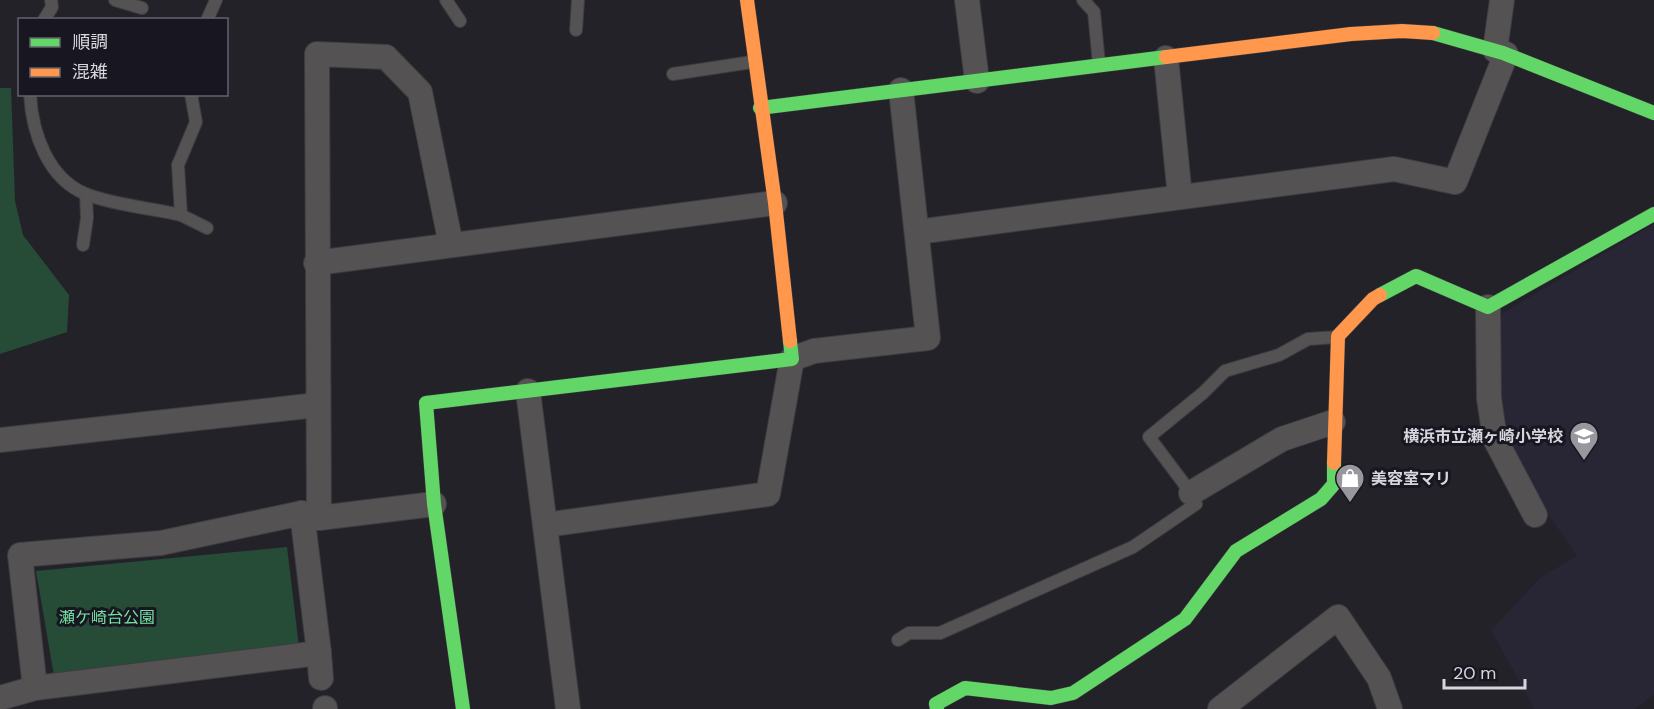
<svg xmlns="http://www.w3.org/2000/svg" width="1654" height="709" font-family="'DM Sans','Noto Sans JP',sans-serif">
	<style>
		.built { fill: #282534 }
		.green { fill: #264c37 }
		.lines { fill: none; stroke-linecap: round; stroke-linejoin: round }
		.lane-casing { stroke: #3d3c40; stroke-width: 14 }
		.street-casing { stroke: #3d3c40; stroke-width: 26 }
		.fast-casing { stroke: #3d3c40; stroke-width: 15 }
		.slow-casing { stroke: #3d3c40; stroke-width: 15 }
		.lane { stroke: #545252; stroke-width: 12 }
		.street { stroke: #545252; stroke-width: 24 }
		.fast { stroke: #63d668; stroke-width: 14 }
		.slow { stroke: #ff974d; stroke-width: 14 }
		.labels { text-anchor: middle; stroke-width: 6; stroke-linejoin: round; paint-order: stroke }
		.poi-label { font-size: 16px; font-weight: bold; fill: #d7d6dd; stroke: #181620; text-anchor: end }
		.park-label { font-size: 16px; fill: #74e3a2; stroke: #181620 }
	</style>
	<rect width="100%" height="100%" fill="#232228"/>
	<path class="built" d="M 1654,224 L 1654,695 L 1634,709 L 1534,709 L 1491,630 L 1542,576 L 1577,556 L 1524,480 L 1504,441 L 1497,395 L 1496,317 Z"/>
	<g class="green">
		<path d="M 0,88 L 11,88 L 15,201 L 23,235 L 69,295 L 67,332 L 0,354 Z"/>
		<path d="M 287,547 L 299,647 L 54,676 L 36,571 Z"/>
	</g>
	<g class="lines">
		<g class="lane-casing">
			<g id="lane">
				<path d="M 115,0 L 142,8"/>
				<path d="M 446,0 L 460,21"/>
				<path d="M 1083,0 L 1094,12 L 1099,64"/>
				<path d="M 44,20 L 52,7 L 51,0"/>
				<path d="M 207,20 L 216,0"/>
				<path d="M 576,30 L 578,0"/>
				<path d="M 673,74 L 752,62"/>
				<path d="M 30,94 C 32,133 48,179 86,194 C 109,204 155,209 181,215"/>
				<path d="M 191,94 L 196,122 L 178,165 L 181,215 L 207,228"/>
				<path d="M 83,245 L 87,218 L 86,194"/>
				<path d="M 898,640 L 909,633 L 940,633 L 1133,547 L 1196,504 L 1191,493 L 1149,437 L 1203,393 L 1225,371 L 1279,355 L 1308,339 L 1337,337"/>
			</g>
		</g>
		<g class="street-casing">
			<g id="street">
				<path d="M 967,0 L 977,81"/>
				<path d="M 1495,50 L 1502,0"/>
				<path d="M 1166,58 L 1180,197"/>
				<path d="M 917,232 L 1394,169 L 1455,182 L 1506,54"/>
				<path d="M 316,263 L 775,203"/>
				<path d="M 1488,307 L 1489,398 L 1495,439 L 1535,515"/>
				<path d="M 528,391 L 568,709"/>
				<path d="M 0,440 L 317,405"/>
				<path d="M 1191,493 L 1282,439 L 1333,422"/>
				<path d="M 319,518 L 317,54 L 386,57 L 420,92 L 451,245"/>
				<path d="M 545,525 L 768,494 L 792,359 L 814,351 L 928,338 L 901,90"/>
				<path d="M 319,653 L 321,678"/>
				<path d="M 35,688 L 20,555 L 161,543 L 302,513 L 319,518 L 434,504"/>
				<path d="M 0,698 L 35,688 L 319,653 L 302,513"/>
				<path d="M 325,708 L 325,709"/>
				<path d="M 1220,709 L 1338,617 L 1379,678 L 1390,709"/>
			</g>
		</g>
		<g class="fast-casing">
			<g id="fast">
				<path d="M 1433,33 L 1503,53 L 1654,113"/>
				<path d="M 760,108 L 1166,57"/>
				<path d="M 1380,295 L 1416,276 L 1488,307 L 1654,214"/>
				<path d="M 463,709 L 434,504 L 426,403 L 792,359 L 790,341"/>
				<path d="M 937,709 L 936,704 L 965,688 L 1051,698 L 1073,693 L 1185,619 L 1236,551 L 1321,499 L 1334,484 L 1334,463"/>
			</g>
		</g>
		<g class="slow-casing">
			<g id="slow">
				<path d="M 747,0 L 775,203 L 790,341"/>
				<path d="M 1166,57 L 1351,34 L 1402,31 L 1433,33"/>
				<path d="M 1334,463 L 1338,336 L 1373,299 L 1380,295"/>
			</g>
		</g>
		<use href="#lane" class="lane"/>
		<use href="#street" class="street"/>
		<use href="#fast" class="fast"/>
		<use href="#slow" class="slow"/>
	</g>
	<defs>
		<g id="school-pin" transform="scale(1.5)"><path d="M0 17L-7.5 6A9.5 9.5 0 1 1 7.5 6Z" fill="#98979e" stroke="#181620"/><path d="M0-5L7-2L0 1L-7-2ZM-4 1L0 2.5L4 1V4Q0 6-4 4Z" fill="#fff"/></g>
		<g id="shop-pin" transform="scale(1.5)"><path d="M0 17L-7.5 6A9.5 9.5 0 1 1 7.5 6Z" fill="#98979e" stroke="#181620"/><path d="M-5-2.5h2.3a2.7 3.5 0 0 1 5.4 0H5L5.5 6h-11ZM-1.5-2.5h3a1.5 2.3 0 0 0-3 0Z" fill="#fff"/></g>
	</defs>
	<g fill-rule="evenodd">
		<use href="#school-pin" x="1584" y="436"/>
		<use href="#shop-pin" x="1350" y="478"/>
	</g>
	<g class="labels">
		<g class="poi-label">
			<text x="1563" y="442">横浜市立瀬ヶ崎小学校</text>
			<text x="1371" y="484" text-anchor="start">美容室マリ</text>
		</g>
		<g class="park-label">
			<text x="107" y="623">瀬ケ崎台公園</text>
		</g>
	</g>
	<rect x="18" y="18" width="210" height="78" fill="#181620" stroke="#64636c" stroke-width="1.5"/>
	<rect x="30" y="38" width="30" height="9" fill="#63d668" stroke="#64636c" stroke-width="1.5"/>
	<text x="72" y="48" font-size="18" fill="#d7d6dd">順調</text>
	<rect x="30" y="68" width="30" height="9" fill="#ff974d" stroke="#64636c" stroke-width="1.5"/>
	<text x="72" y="78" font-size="18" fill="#d7d6dd">混雑</text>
	<path d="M1444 679v9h81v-9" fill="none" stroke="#d7d6dd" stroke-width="3"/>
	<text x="1453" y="679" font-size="18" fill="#d7d6dd" stroke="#181620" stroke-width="4.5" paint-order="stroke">20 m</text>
</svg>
